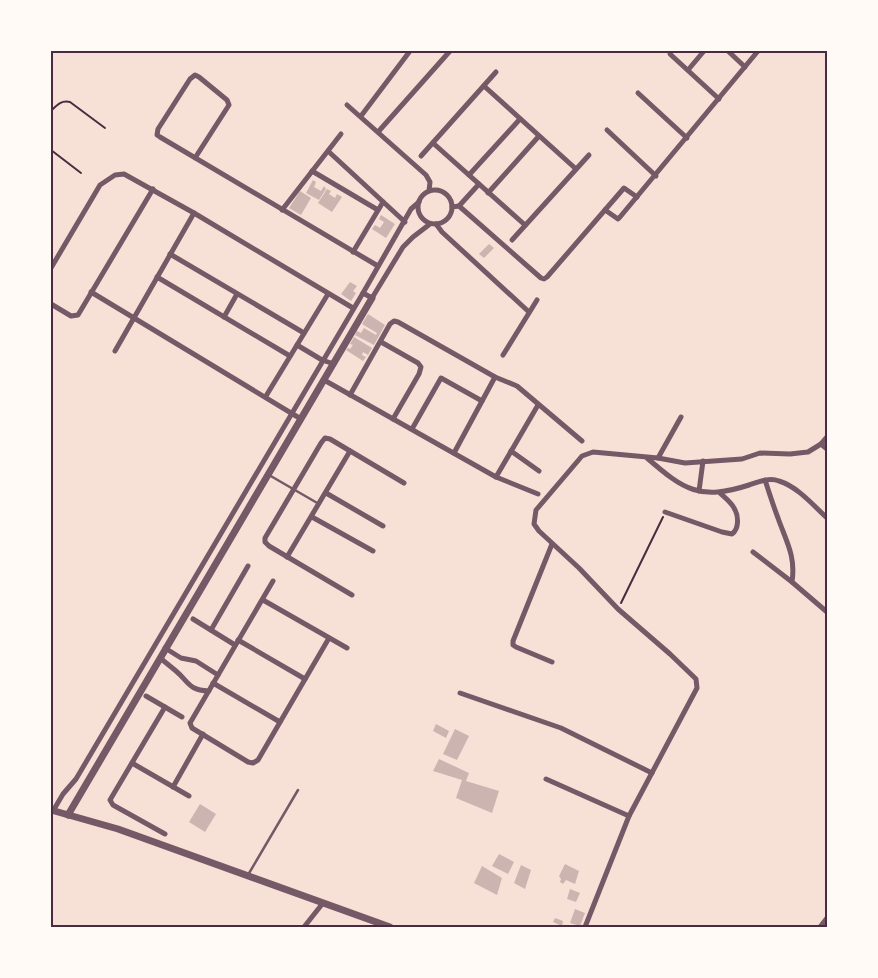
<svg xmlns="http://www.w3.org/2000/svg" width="878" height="978" font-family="Manrope,sans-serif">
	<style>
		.building { fill: #ccb4b1 }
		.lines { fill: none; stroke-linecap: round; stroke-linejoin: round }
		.path { stroke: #4a2c40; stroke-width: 2 }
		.service { stroke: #755966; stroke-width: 2.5 }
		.minor { stroke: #755966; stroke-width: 5 }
		.tertiary { stroke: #755966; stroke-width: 7 }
		.neatline { fill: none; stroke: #4a2c40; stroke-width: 2 }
	</style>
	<rect width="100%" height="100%" fill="#f7e1d7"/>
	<g class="building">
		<path d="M 313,180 L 316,182 L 314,187 L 321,191 L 324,186 L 326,189 L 319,200 L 306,193 Z"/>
		<path d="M 327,189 L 331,191 L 329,194 L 335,198 L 337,194 L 342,197 L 332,212 L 318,203 Z"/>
		<path d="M 300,191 L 311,198 L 301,215 L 289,208 Z"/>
		<path d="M 381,215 L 395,224 L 386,238 L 372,229 L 375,225 L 380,228 L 384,222 L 379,219 Z"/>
		<path d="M 489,244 L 494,248 L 484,258 L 479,254 Z"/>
		<path d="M 350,282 L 357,286 L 353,291 L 356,293 L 351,301 L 341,294 Z"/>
		<path d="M 368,314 L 385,325 L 374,345 L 355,335 L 357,331 L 361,333 L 364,328 L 376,335 L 377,333 L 362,324 Z"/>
		<path d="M 354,337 L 372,348 L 368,355 L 363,352 L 362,355 L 366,357 L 363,361 L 346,350 L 348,348 L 350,349 L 353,345 L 350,344 Z"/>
		<path d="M 436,724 L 449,731 L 446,738 L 433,731 Z"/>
		<path d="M 455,729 L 469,736 L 457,760 L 443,754 Z"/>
		<path d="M 439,759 L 469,773 L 466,781 L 499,791 L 492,813 L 456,798 L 462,780 L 433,771 Z"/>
		<path d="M 200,804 L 216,814 L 205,832 L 189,822 Z"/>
		<path d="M 499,854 L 514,862 L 508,874 L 492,866 Z"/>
		<path d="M 565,864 L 579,871 L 575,884 L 566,880 L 563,884 L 560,882 L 561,879 L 559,876 Z"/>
		<path d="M 521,865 L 531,870 L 525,889 L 514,883 Z"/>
		<path d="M 482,866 L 502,878 L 497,895 L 474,883 Z"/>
		<path d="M 570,889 L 580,893 L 576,902 L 567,899 Z"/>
		<path d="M 575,909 L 585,913 L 580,926 L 570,923 Z"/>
		<path d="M 555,918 L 563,921 L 562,926 L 553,922 Z"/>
	</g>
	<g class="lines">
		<g class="path">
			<path d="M 51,111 C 57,105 61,100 70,102 L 105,128"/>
			<path d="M 51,150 L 81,173"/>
			<path d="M 621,603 L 663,517"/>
		</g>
		<g class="service">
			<path d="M 269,475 L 319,504"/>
			<path d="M 248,875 L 298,790"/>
		</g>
		<g class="minor">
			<path d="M 728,51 L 745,67"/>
			<path d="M 670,54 L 719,99"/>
			<path d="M 688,70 L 704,51"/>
			<path d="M 484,86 L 576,169"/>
			<path d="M 638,93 L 687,138"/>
			<path d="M 347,105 L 426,175 L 430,182 L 429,191"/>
			<path d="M 361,116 L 410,51"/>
			<path d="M 607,130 L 656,176"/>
			<path d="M 378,132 L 450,51"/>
			<path d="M 433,143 L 525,225"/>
			<path d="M 328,151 L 405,222"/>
			<path d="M 421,156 L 496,72"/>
			<path d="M 195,158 L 229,105 L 227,100 L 199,77 L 195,75 L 190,79 L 158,129 L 157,135 L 160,137 L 378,266"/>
			<path d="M 312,171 L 378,210"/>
			<path d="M 469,175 L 520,119"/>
			<circle cx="435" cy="207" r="17"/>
			<path d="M 488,193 L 539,136"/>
			<path d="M 419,202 L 411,209 L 363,293 L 372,298 L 403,247 L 413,237 L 430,224"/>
			<path d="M 459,206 L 479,184"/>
			<path d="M 452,207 L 459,206 L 541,278 L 544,279 L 547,277 L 624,188 L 637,197"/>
			<path d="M 282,210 L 341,134"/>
			<path d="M 605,210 L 618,219 L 620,217 L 758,51"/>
			<path d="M 436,224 L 442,232 L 529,312"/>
			<path d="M 512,240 L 589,155"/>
			<path d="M 353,252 L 383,202"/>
			<path d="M 170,254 L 304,333"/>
			<path d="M 51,268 L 100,185 L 115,175 L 124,174 L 194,213 L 353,308"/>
			<path d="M 157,277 L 290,356"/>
			<path d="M 91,292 L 301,419"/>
			<path d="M 51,304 L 71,316 L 78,315 L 153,189"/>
			<path d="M 224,317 L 237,294"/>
			<path d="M 381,342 L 418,363 L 421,367 L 419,374 L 393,419"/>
			<path d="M 297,345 L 322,360 L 334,364"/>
			<path d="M 115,351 L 194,213"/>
			<path d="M 503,355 L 537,300"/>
			<path d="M 324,380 L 496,477 L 538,494"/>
			<path d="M 350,395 L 390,324 L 394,321 L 398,322 L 495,377 L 517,386 L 582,441"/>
			<path d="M 266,396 L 328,294"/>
			<path d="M 412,429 L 441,378 L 482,401"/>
			<path d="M 821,444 L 827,449"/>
			<path d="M 511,451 L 539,471"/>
			<path d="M 454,453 L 495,377"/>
			<path d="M 647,458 C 684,490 700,501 749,485 C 759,482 769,477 779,481 C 798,487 813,505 827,518"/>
			<path d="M 658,458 L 681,417"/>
			<path d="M 496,477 L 538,405"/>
			<path d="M 765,480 C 769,492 773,505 778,518 C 786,541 796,556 792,582 L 827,612"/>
			<path d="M 699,491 L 703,461"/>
			<path d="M 326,493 L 383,526"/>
			<path d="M 665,512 L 722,532 L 732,534 C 739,529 739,516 734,508 C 731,502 724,497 720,493"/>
			<path d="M 312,517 L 373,551"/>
			<path d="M 753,552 L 792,582"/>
			<path d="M 287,557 L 350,451"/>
			<path d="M 273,581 L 190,723 L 192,728 L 248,762 L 253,763 L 258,760 L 329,638"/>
			<path d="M 352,595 L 269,546 L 265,542 L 265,538 L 321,443 L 325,438 L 330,439 L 404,483"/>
			<path d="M 263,600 L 347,648"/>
			<path d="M 193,619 L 235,645"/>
			<path d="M 211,630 L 248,566"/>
			<path d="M 238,640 L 305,679"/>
			<path d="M 165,648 L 181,658 L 196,661 L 218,675"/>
			<path d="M 160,658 C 165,662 170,666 176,671 C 189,682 188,690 209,691"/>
			<path d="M 552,662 L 516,647 L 513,645 L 513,641 L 552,544"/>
			<path d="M 213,683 L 280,722"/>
			<path d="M 460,693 L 561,728 L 652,773"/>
			<path d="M 146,696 L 182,717"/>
			<path d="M 165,707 L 110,800 L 113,805 L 165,834"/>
			<path d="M 132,763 L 189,796"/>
			<path d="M 546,779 L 629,816"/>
			<path d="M 173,787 L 203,734"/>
			<path d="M 53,811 L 63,794 L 76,779 L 363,293"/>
			<path d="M 304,927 L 323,903"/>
			<path d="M 585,927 L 629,816 L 697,688 L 696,679 L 670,654 L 618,609 L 579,568 L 539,531 L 534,524 L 536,510 L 582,456 L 593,452 L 658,458 L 685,463 L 742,459 L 760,453 L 790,454 L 808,452 L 821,444 L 827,437"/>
			<path d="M 820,927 L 827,918"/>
		</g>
		<g class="tertiary">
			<path d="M 51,810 L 118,829 L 390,927"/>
			<path d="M 68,815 L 372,298"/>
		</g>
	</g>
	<rect width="878" height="978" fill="none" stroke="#fffaf5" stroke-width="105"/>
	<rect x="52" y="52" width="774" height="874" class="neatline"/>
</svg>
